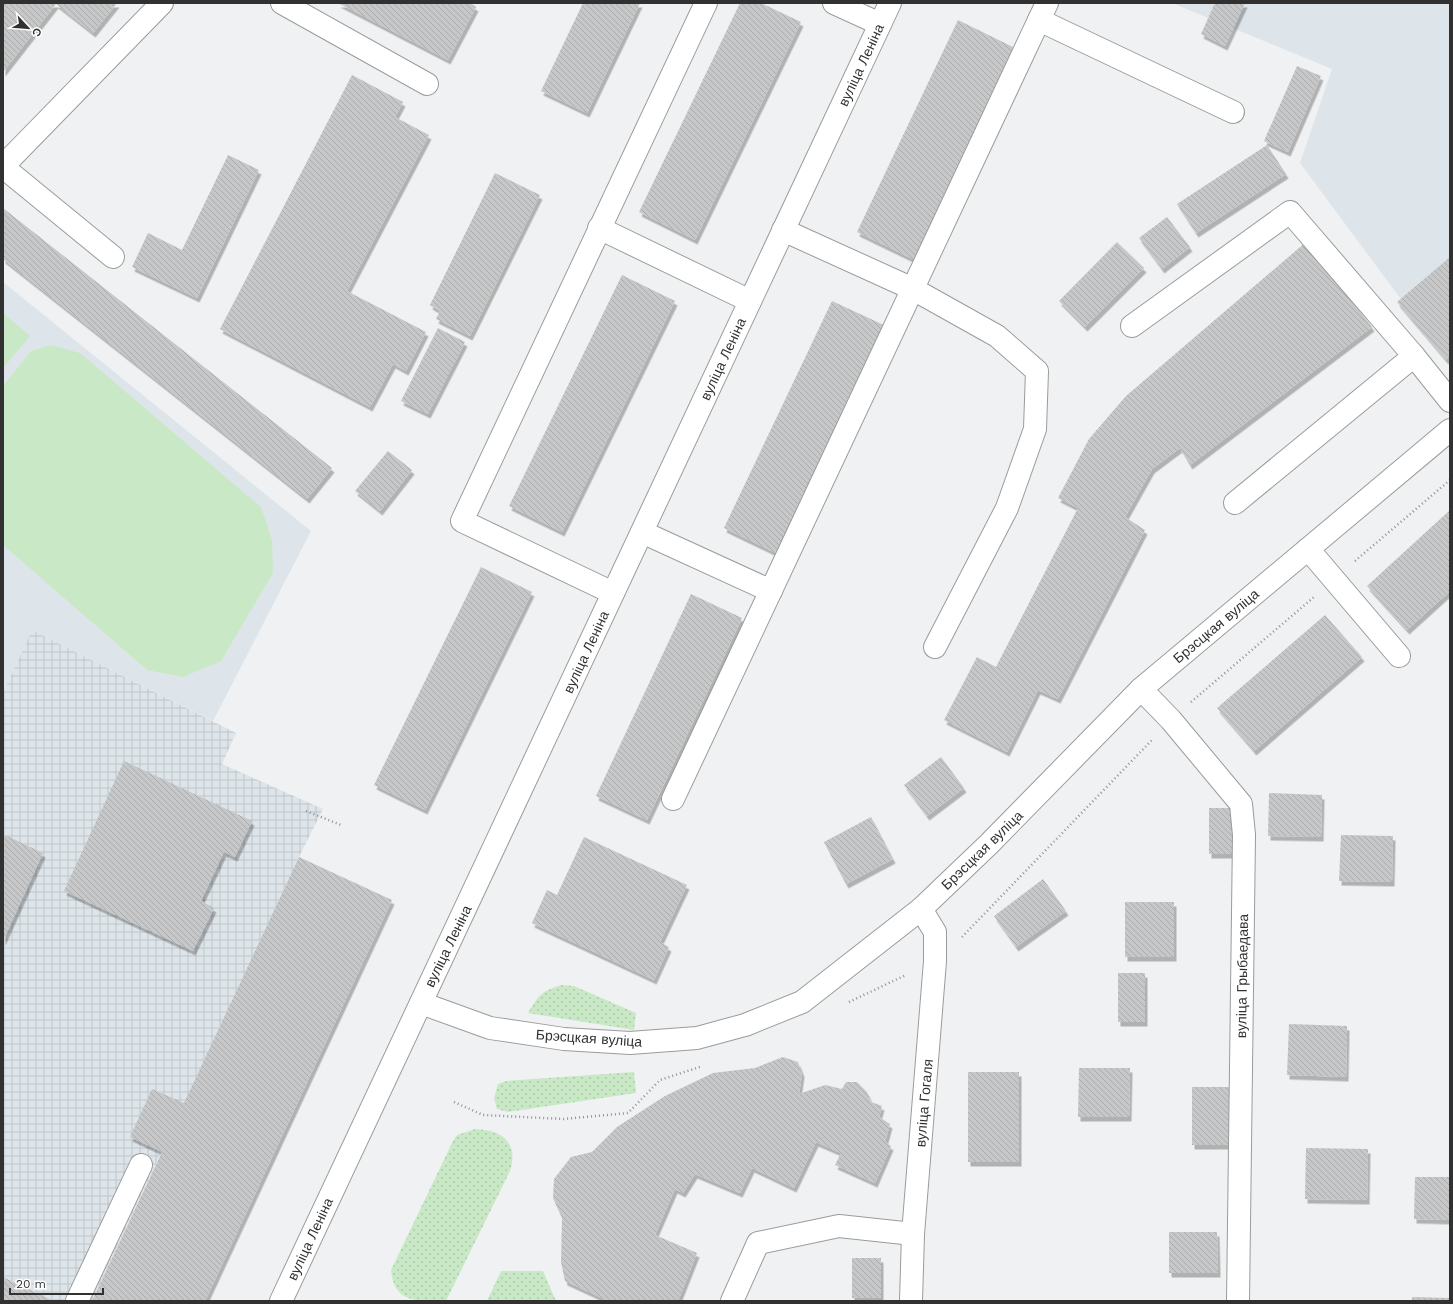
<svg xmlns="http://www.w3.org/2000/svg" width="1453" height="1304" font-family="'Work Sans',sans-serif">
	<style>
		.built { fill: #dde5ea }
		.industrial { fill: url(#industrial-grid) }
		.grass { fill: url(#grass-dots) }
		.pitch { fill: #c9e9c6 }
		.building { fill: url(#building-back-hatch); filter: url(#shadow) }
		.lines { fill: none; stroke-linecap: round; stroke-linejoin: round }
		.minor-casing { stroke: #9a9c9c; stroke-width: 24 }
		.major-casing { stroke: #9a9c9c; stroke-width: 24 }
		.path { stroke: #919192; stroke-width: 2.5; stroke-dasharray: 1 3; stroke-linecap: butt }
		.minor { stroke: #fff; stroke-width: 22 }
		.major { stroke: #fff; stroke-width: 22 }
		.labels { text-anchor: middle; stroke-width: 3; stroke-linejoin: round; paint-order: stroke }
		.street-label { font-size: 14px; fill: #313131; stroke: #fff }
	</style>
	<defs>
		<pattern id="industrial-grid" width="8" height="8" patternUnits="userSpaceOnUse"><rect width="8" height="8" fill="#dde5ea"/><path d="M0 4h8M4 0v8" fill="none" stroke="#bec5c9"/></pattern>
		<pattern id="grass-dots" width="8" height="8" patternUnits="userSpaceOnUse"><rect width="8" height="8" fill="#c9e9c6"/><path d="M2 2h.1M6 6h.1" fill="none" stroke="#adc8ab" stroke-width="1.8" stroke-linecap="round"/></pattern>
		<pattern id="building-back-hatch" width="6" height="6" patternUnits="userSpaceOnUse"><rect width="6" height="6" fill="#c6c7c8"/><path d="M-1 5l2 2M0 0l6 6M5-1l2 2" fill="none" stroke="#ababac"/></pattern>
		<filter id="shadow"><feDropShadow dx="2.5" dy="4.5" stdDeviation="0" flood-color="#0004"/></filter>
	</defs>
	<rect width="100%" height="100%" fill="#f0f1f2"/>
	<g class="built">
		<path d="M 1172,3 L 1450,3 L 1450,357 L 1446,360 L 1300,163 L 1332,69 Z"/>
		<path d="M 3,282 L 311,531 L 213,721 L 32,630 L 3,693 Z"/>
	</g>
	<path class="industrial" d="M 32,630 L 236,733 L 222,764 L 323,809 L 299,857 L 92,1301 L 54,1301 L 3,1277 L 3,693 Z"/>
	<g class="grass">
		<path d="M 562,985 L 574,986 L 636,1013 L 634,1030 L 528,1013 C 539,995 541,991 562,985 Z"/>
		<path d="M 634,1072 L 636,1093 L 508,1112 L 497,1109 L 494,1098 L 498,1084 L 506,1081 Z"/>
		<path d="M 475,1129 C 502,1130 519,1142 510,1171 L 446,1301 C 418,1301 394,1304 391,1270 L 453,1141 L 457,1135 Z"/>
		<path d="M 501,1271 L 543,1271 L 556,1301 L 487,1301 Z"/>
	</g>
	<g class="pitch">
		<path d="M 3,313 L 30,336 L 3,368 Z"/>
		<path d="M 51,345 L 80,353 L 261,507 L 272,540 L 273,573 L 221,661 L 183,677 L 147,670 L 3,545 L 3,386 L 31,351 Z"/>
	</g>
	<g class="building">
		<path d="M 3,3 L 117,3 L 93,33 L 56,4 L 3,72 Z"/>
		<path d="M 338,3 L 470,3 L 476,7 L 448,60 Z"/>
		<path d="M 583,3 L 640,3 L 587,113 L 541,91 Z"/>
		<path d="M 740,3 L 761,3 L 801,22 L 695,240 L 639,212 Z"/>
		<path d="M 1215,3 L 1245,3 L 1225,46 L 1201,34 Z"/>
		<path d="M 958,20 L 1019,50 L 917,261 L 857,232 Z"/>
		<path d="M 1297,66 L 1321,76 L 1288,152 L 1264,141 Z"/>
		<path d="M 352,75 L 403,102 L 395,117 L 429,135 L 347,291 L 426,332 L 406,371 L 393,364 L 370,407 L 220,329 Z"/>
		<path d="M 1267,145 L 1286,174 L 1196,233 L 1177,204 Z"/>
		<path d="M 228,155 L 259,170 L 197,298 L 132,267 L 148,233 L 182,250 Z"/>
		<path d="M 495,173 L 540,195 L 470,336 L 436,319 L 440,311 L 430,305 Z"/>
		<path d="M 3,208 L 332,468 L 307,499 L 3,259 Z"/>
		<path d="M 1167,217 L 1190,247 L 1162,269 L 1139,238 Z"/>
		<path d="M 1117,242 L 1144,268 L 1085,327 L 1059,301 Z"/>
		<path d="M 1306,242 L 1372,327 L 1190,465 L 1180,448 L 1152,469 L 1125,517 L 1145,530 L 1058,699 L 1038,690 L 1007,752 L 944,720 L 977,657 L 996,667 L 1078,508 L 1058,498 L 1089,439 L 1126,396 Z"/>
		<path d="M 1450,257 L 1450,356 L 1446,360 L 1397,302 Z"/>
		<path d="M 622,275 L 675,301 L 562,532 L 509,506 Z"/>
		<path d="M 832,301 L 886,326 L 778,554 L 724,528 Z"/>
		<path d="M 438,328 L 465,342 L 428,414 L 401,401 Z"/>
		<path d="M 388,451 L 412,470 L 380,511 L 355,491 Z"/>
		<path d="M 1450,510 L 1450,591 L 1407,630 L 1367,586 Z"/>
		<path d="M 481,567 L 532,592 L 425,810 L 374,785 Z"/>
		<path d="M 691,594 L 742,618 L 647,820 L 596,796 Z"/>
		<path d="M 1325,615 L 1362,657 L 1254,751 L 1217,708 Z"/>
		<path d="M 941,757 L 964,788 L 927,816 L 904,785 Z"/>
		<path d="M 124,761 L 252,821 L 235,857 L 224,852 L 201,901 L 214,908 L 193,951 L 64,891 Z"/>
		<path d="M 1269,793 L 1322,795 L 1321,837 L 1268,836 Z"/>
		<rect x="1209" y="808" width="26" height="46"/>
		<path d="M 871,817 L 893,859 L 846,884 L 824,842 Z"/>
		<path d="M 3,834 L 43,853 L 3,941 Z"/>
		<path d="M 1341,835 L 1393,836 L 1392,882 L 1339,881 Z"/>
		<path d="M 584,837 L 687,885 L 660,942 L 669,947 L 654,980 L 532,923 L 547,890 L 557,895 Z"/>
		<path d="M 299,857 L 392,900 L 205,1301 L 92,1301 L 162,1152 L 130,1137 L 152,1089 L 184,1103 Z"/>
		<path d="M 1043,879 L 1066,911 L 1016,947 L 994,916 Z"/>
		<rect x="1125" y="902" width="49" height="55"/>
		<rect x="1118" y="973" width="27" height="49"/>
		<path d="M 1289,1024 L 1347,1026 L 1346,1077 L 1287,1075 Z"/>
		<path d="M 783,1057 L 798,1062 L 802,1073 L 799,1094 L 825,1085 L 842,1089 L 846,1082 L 857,1082 L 867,1092 L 871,1102 L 882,1106 L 879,1117 L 890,1124 L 885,1142 L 891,1146 L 875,1183 L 835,1165 L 841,1153 L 816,1142 L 794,1188 L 752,1168 L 740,1193 L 695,1174 L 683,1193 L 675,1189 L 655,1235 L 697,1253 L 678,1301 L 603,1301 L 602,1298 L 565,1281 L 561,1262 L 562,1218 L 553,1198 L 554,1179 L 571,1157 L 592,1152 L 617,1127 L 665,1096 L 713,1073 L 755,1068 Z"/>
		<path d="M 1079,1068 L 1130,1068 L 1129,1117 L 1078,1117 Z"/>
		<rect x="968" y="1072" width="51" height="90"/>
		<rect x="1192" y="1087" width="39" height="58"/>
		<path d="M 1306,1148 L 1368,1149 L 1367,1200 L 1305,1199 Z"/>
		<path d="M 1415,1177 L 1450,1177 L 1450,1220 L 1414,1219 Z"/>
		<path d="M 1169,1232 L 1217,1232 L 1218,1273 L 1169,1273 Z"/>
		<rect x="852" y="1258" width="29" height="40"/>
		<path d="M 3,1277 L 54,1301 L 3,1301 Z"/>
		<path d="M 1412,1297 L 1450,1298 L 1450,1301 L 1412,1301 Z"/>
	</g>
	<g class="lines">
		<g class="minor-casing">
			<g id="minor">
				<path d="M 282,3 L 427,84"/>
				<path d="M 834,3 L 880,24"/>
				<path d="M 1039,20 L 1233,112"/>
				<path d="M 3,166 L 162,3"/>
				<path d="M 3,167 L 113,257"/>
				<path d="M 599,228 L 750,301"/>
				<path d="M 783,230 L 913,289 L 997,336 L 1037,371 L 1035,429 L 1007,508 L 935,647"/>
				<path d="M 1132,326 L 1290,212 L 1414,356"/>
				<path d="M 1235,503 L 1414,356 L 1450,401"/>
				<path d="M 642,532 L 771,591"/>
				<path d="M 1308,549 L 1399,656"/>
				<path d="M 613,593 L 462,521 L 706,3"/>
				<path d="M 1141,689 L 1171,720 L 1241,804 L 1244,835 L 1238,1301"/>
				<path d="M 673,799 L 1047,3"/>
				<path d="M 77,1301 L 141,1165"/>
				<path d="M 732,1301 L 758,1243 L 839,1226 L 913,1234"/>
				<path d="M 911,1301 L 913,1234 L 935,961 L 935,932 L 921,909"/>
			</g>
		</g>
		<g class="major-casing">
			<g id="major">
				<path d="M 421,1003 L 490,1028 L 564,1039 L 630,1043 L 697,1038 L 745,1025 L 802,1002 L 921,909 L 989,844 L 1141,689 L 1450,430"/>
				<path d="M 281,1301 L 890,3"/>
			</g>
		</g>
		<g class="path">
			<path d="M 1355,561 L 1450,480"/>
			<path d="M 1191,702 L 1314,597"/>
			<path d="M 306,811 L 341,825"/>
			<path d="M 962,937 L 1152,740"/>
			<path d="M 849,1002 L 906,975"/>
			<path d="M 454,1102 L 483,1115 L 564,1119 L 628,1113 L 660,1080 L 700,1067"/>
		</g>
		<use href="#minor" class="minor"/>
		<use href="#major" class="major"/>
	</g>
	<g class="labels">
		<g class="street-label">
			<text transform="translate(861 65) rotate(-65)" y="5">вуліца Леніна</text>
			<text transform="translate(723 359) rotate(-65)" y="5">вуліца Леніна</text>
			<text transform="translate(1216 626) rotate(-40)" y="5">Брэсцкая вуліца</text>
			<text transform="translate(586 652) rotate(-65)" y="5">вуліца Леніна</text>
			<text transform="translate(982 850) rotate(-44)" y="5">Брэсцкая вуліца</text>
			<text transform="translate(448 946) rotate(-64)" y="5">вуліца Леніна</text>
			<text transform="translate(1242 976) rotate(-89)" y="5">вуліца Грыбаедава</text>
			<text transform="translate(589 1038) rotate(4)" y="5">Брэсцкая вуліца</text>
			<text transform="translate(924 1103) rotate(-85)" y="5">вуліца Гогаля</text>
			<text transform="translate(310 1239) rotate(-65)" y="5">вуліца Леніна</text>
		</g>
	</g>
	<rect width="1453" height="1304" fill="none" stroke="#313131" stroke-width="8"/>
	<g transform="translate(28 28) rotate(116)" stroke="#ffffff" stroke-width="3" paint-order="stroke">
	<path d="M0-3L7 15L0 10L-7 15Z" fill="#313131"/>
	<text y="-6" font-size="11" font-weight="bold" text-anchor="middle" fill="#313131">С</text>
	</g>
	<path d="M10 1288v6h93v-6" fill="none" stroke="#313131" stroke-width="2"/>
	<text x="16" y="1288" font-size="12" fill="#313131" stroke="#ffffff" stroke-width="3" paint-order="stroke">20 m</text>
</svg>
